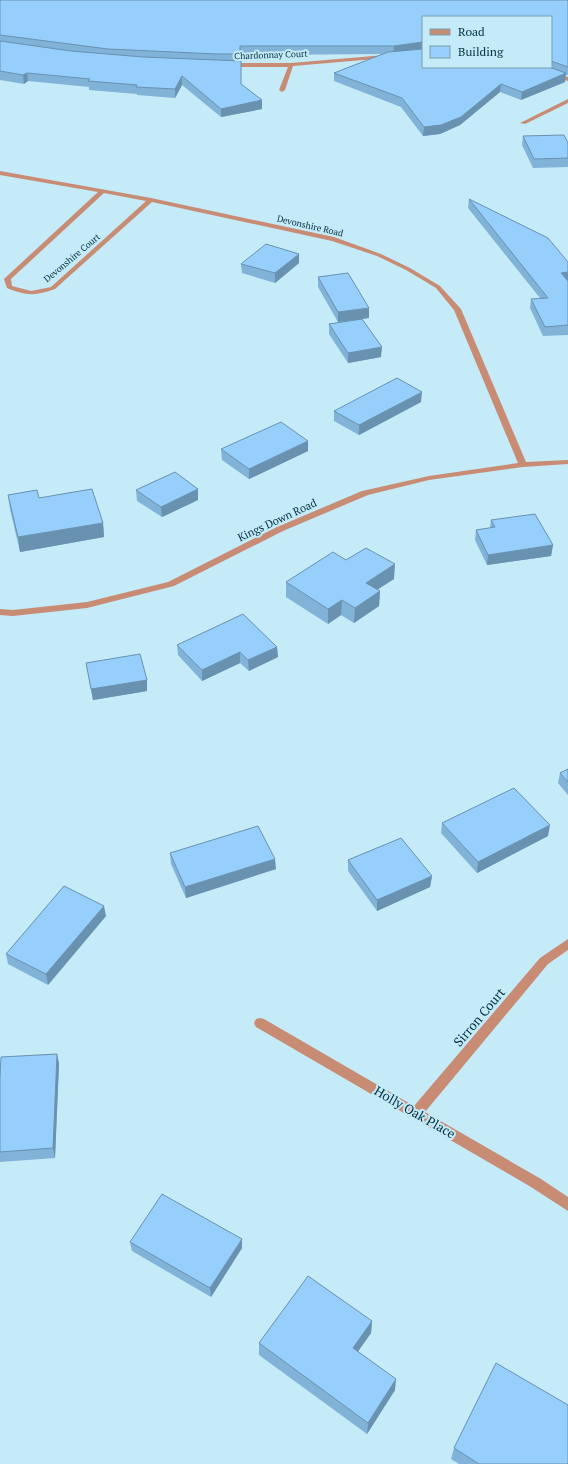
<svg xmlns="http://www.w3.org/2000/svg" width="568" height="1464" font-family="'PT Serif',serif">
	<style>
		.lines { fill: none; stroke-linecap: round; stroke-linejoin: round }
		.minor { fill: #c88c74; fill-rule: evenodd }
		.wall { fill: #81b2d8; fill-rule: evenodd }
		.shaded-wall { fill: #6991b0 }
		.building { fill: #96cffb; stroke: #6991b0 }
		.labels { text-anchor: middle; stroke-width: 4; stroke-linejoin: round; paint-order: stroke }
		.far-street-label { font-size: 9px; fill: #00303e; stroke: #c5eaf8 }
		.street-label { font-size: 11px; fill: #00303e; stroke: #c5eaf8 }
		.near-street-label { font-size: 13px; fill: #00303e; stroke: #c5eaf8 }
	</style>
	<rect width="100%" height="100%" fill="#c5eaf8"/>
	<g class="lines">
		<g class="minor">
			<path d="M 385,55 L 388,57 L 387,58 L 293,66 L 285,90 L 282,92 L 279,90 L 288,67 L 227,67 L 224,65 L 227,63 L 291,63 Z"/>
			<path d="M 530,67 L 538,67 L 568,77 L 568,81 Z"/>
			<path d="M 568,99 L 568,103 L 525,124 L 520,123 Z"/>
			<path d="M 0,171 L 151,198 L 334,237 L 381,254 L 410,268 L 440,286 L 461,309 L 526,462 L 568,460 L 568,464 L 523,467 L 429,480 L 368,495 L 283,531 L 174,586 L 87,608 L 13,616 L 0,615 L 0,609 L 13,610 L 87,602 L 168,582 L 277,527 L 362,491 L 429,476 L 518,463 L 454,310 L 436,288 L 406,270 L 377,256 L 332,241 L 152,202 L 55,289 C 36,296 26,296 7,288 L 4,279 L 5,278 L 98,192 L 0,175 ZM 104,193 L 146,201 L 51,287 L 31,291 L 12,286 L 11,279 Z"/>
			<path d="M 568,939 L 568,950 L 548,964 L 425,1112 L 541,1179 L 568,1197 L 568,1211 L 531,1187 L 256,1027 L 254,1023 L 256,1019 L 260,1018 L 264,1019 L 414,1106 L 540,958 Z"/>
		</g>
	</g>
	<g class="wall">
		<path d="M 0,0 L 568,0 L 568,75 L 566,75 L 565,82 L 521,100 L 500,92 L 460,125 L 440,134 L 423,136 L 401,107 L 334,81 L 334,73 L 383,54 L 240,55 L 241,84 L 262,100 L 262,109 L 221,117 L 182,85 L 175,98 L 137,95 L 137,94 L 89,90 L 89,87 L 28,81 L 24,84 L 0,80 ZM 423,17 L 551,17 L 551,67 L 423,67 Z"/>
		<path d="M 523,136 L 568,143 L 568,167 L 533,168 L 522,145 Z"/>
		<path d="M 469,199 L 568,262 L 568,335 L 543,336 L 530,308 L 531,299 L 540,298 L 468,208 Z"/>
		<path d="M 299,263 L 275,283 L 242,273 L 241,264 Z"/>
		<path d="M 318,277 L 369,318 L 362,319 L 381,357 L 348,363 L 329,334 L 329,324 L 358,319 L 338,322 L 318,287 Z"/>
		<path d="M 421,402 L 359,435 L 334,421 L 334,411 Z"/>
		<path d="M 221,449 L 308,451 L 249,479 L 222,460 Z"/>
		<path d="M 136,490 L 198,500 L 162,517 L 137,501 Z"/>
		<path d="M 8,495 L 39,498 L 103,523 L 104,537 L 20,552 L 10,509 Z"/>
		<path d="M 491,520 L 553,545 L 551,556 L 487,565 L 475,540 L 476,530 L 490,528 Z"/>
		<path d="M 346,560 L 394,579 L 377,589 L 380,591 L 379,606 L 354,623 L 341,615 L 328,624 L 286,597 L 286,582 Z"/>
		<path d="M 177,645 L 277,647 L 278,657 L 249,671 L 240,663 L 202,681 L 178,655 Z"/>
		<path d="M 86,663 L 147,691 L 93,700 L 88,674 Z"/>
		<path d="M 568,769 L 568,795 L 558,783 L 560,773 Z"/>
		<path d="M 442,823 L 548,836 L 477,873 L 441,833 Z"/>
		<path d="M 170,853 L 276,869 L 186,898 L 171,864 Z"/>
		<path d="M 348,860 L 432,876 L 430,887 L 377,911 L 348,871 Z"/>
		<path d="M 106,916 L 48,985 L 8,964 L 6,954 Z"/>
		<path d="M 57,1054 L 59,1064 L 55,1158 L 0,1162 L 0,1078 Z"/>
		<path d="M 130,1242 L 242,1248 L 211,1297 L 132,1251 Z"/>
		<path d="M 372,1321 L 371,1333 L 358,1351 L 395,1390 L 367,1434 L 259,1355 L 259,1343 Z"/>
		<path d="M 454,1448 L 568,1464 L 459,1464 L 451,1459 Z"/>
	</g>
	<g class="shaded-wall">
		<path d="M 423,42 L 423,51 L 393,54 L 394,46 Z"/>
		<path d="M 27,73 L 28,81 L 24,84 L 23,75 Z"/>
		<path d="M 566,73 L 565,82 L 521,100 L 522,92 Z"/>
		<path d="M 182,76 L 182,85 L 175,98 L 175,89 Z"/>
		<path d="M 501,84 L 500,92 L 460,125 L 440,134 L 423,136 L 424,127 Z"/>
		<path d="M 262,100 L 262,109 L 221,117 L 221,109 Z"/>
		<path d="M 299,254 L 299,263 L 275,283 L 275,273 Z"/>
		<path d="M 568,272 L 568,281 L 561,273 Z"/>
		<path d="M 369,308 L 369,318 L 338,322 L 338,312 Z"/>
		<path d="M 382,347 L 381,357 L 348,363 L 348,353 Z"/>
		<path d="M 422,392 L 421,402 L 359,435 L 359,425 Z"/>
		<path d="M 308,441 L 308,451 L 249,479 L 249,469 Z"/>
		<path d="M 198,489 L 198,500 L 162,517 L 161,507 Z"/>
		<path d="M 103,523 L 104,537 L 20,552 L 18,537 Z"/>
		<path d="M 553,545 L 551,556 L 487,565 L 488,555 Z"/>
		<path d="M 395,564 L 394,579 L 366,597 L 366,583 Z"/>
		<path d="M 380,591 L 379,606 L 354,623 L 355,608 Z"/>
		<path d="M 342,600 L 341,615 L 328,624 L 328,609 Z"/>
		<path d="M 277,647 L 278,657 L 249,671 L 248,660 Z"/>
		<path d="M 240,652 L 240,663 L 202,681 L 202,670 Z"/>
		<path d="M 147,680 L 147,691 L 93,700 L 91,689 Z"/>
		<path d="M 550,825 L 548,836 L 477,873 L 478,862 Z"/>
		<path d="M 275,859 L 276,869 L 186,898 L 185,887 Z"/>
		<path d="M 432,876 L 430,887 L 377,911 L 377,900 Z"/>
		<path d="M 104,906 L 106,916 L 48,985 L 46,974 Z"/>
		<path d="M 57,1054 L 59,1064 L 55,1158 L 53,1148 Z"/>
		<path d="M 242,1239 L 242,1248 L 211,1297 L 210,1288 Z"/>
		<path d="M 372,1321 L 371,1333 L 352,1360 L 353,1348 Z"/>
		<path d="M 396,1379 L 395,1390 L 367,1434 L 368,1423 Z"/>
	</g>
	<g class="building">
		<path d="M 0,0 L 568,0 L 568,67 L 551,61 L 551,17 L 423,17 L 423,42 L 394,46 L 240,46 L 240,54 L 217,54 L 108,49 L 0,35 Z"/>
		<path d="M 0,41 L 71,51 L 143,57 L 241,61 L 241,84 L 262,100 L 221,109 L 182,76 L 175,89 L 136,87 L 137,85 L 88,81 L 90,79 L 27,73 L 23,75 L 0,71 Z"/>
		<path d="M 423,49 L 423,67 L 549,67 L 566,73 L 522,92 L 501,84 L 461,117 L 441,125 L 424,127 L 402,98 L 334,73 L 388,52 Z"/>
		<path d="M 564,135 L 568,143 L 568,158 L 534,159 L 523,136 Z"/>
		<path d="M 469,199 L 548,238 L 568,262 L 568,272 L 561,273 L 568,281 L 568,325 L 545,327 L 531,299 L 548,298 Z"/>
		<path d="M 266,244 L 299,254 L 275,273 L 241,264 Z"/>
		<path d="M 348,273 L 369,308 L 338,312 L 318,277 Z"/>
		<path d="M 362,319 L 382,347 L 348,353 L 329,324 Z"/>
		<path d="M 397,378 L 422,392 L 359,425 L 334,411 Z"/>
		<path d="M 281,422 L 308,441 L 249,469 L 221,449 Z"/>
		<path d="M 175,472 L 198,489 L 161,507 L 136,490 Z"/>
		<path d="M 92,489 L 103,523 L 18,537 L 8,495 L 37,490 L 39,498 Z"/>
		<path d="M 535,514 L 553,545 L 488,555 L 476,530 L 495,527 L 491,520 Z"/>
		<path d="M 366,548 L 395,564 L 366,583 L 380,591 L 355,608 L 342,600 L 328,609 L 286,582 L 333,552 L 346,560 Z"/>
		<path d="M 243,614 L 277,647 L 248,660 L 240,652 L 202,670 L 177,645 Z"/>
		<path d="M 140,654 L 147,680 L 91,689 L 86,663 Z"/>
		<path d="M 568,769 L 568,782 L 560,773 Z"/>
		<path d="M 514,788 L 550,825 L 478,862 L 442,823 Z"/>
		<path d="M 258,826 L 275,859 L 185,887 L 170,853 Z"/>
		<path d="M 401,838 L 432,876 L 377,900 L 348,860 Z"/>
		<path d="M 64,886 L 104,906 L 46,974 L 6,954 Z"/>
		<path d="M 57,1054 L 53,1148 L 0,1152 L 0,1078 L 1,1057 Z"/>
		<path d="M 162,1194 L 242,1239 L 210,1288 L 130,1242 Z"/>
		<path d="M 308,1276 L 372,1321 L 353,1348 L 396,1379 L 368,1423 L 259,1343 Z"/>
		<path d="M 496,1363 L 568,1405 L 568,1464 L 479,1464 L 454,1448 Z"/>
	</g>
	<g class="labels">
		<g class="far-street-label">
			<text transform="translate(271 55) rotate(-2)" y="3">Chardonnay Court</text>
			<text transform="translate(310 226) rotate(13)" y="3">Devonshire Road</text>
			<text transform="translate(72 258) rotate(-40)" y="3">Devonshire Court</text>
		</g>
		<g class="street-label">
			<text transform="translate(277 520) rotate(-25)" y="4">Kings Down Road</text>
		</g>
		<g class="near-street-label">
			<text transform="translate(479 1017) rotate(-50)" y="5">Sirron Court</text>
			<text transform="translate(415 1112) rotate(30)" y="5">Holly Oak Place</text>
		</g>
	</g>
	<rect x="422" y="16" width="130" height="52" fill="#c5eaf8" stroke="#76a0ae"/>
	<rect x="430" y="29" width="20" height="6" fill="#c88c74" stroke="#76a0ae"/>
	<text x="458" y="36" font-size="12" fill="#00303e">Road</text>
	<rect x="430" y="46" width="20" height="12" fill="#96cffb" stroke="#76a0ae"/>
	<text x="458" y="56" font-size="12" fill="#00303e">Building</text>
</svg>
